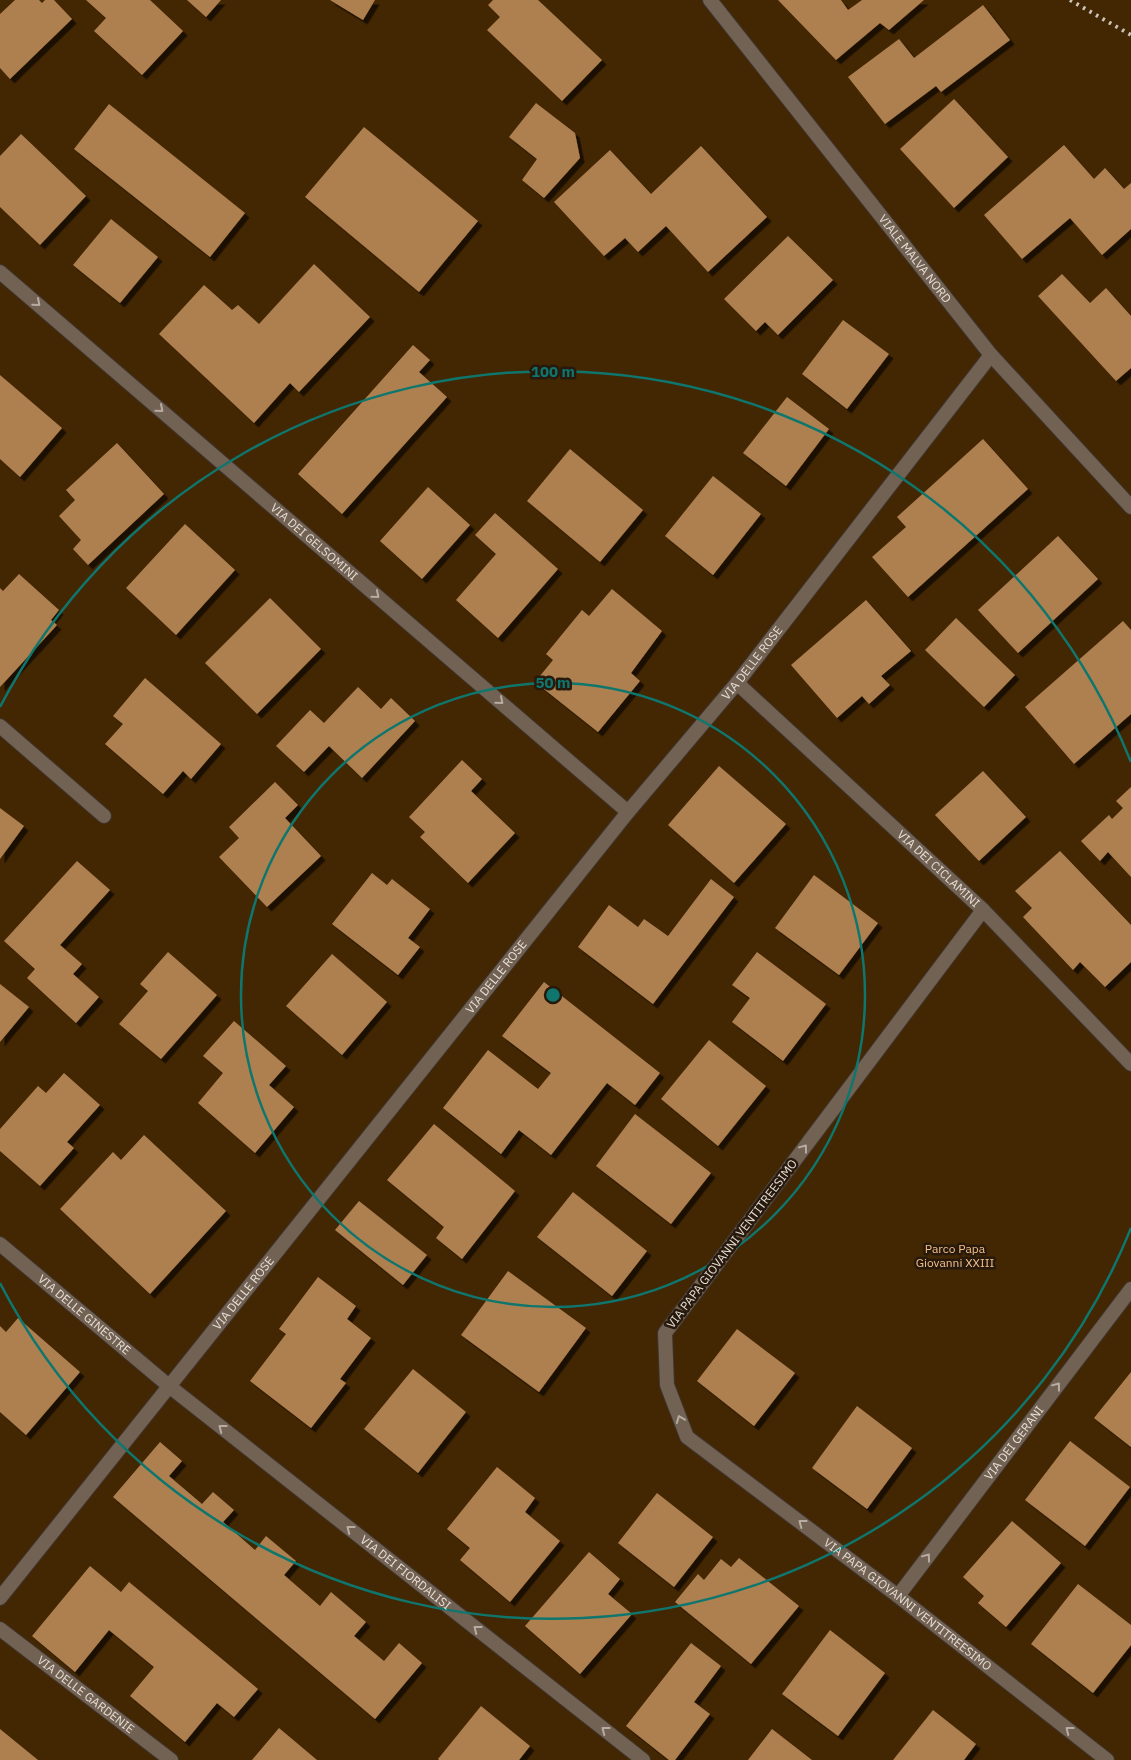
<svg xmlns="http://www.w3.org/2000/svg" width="1131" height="1760" font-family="'IBM Plex Sans',sans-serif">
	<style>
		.green { fill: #432602 }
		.building { fill: #af8050; filter: url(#shadow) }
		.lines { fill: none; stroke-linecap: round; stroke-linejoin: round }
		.minor-casing { stroke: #3f352f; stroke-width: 16 }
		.minor { stroke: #726253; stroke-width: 14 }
		.rail { stroke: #cdc3ba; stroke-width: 4; stroke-dasharray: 2.5 5; stroke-linecap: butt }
		.oneway { stroke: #b8aca2 }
		.ring { fill: none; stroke: #0f766e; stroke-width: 2.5 }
		.labels { text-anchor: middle; stroke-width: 5; stroke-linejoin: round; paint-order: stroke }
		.street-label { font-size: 12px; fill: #e7ded6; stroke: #271a0d }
		.park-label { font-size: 12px; fill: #f6bf89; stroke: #271a0d }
		.centre { fill: #0f766e; stroke: #271a0d; stroke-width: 2.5 }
		.ring-label { font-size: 15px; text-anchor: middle; font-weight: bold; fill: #0f766e; stroke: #271a0d; stroke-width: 5; stroke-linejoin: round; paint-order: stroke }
	</style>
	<defs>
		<filter id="shadow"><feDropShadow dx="4.5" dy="4.5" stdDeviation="0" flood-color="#0009"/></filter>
	</defs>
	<rect width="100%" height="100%" fill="#271a0d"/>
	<rect class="green" x="0" y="0" width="1131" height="1760"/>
	<g class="building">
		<path d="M 15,0 L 39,0 L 42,3 L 45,0 L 54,0 L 72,19 L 10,79 L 0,68 L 0,14 Z"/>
		<path d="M 86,0 L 150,0 L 183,31 L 142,75 L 94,31 L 106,18 Z"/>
		<path d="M 187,0 L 221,0 L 206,17 Z"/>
		<path d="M 330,0 L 375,0 L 363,20 Z"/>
		<path d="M 493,0 L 538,0 L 602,60 L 562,101 L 487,30 L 500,17 L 488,5 Z"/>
		<path d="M 778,0 L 841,0 L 848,10 L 862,0 L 924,0 L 889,30 L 880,23 L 836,60 Z"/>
		<path d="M 983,5 L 1010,40 L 941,92 L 936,86 L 885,124 L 848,77 L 899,39 L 914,58 Z"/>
		<path d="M 954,99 L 1008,157 L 954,208 L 900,149 Z"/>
		<path d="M 536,103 L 575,133 L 580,158 L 544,198 L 522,180 L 537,159 L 509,137 Z"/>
		<path d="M 109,104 L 245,213 L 210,257 L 74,149 Z"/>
		<path d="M 364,127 L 478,221 L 419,292 L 305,197 Z"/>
		<path d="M 21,134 L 86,196 L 40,245 L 0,207 L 0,156 Z"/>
		<path d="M 1064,145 L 1094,179 L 1105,168 L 1124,189 L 1131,183 L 1131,229 L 1102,255 L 1070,218 L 1022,259 L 984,215 Z"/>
		<path d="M 701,146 L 767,217 L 708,272 L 666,226 L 638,252 L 625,238 L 604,256 L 554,202 L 610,150 L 651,194 Z"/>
		<path d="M 111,219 L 158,257 L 120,303 L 73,265 Z"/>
		<path d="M 788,236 L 833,280 L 778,335 L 765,322 L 756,331 L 724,299 Z"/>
		<path d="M 314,264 L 370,317 L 299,392 L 290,383 L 254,423 L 159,334 L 204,285 L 232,310 L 238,305 L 259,324 Z"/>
		<path d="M 1062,274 L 1090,303 L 1106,288 L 1131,316 L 1131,368 L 1116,381 L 1038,296 Z"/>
		<path d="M 843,320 L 889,354 L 847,409 L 802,374 Z"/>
		<path d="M 413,345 L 430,360 L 419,372 L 447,397 L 342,514 L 298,474 Z"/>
		<path d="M 0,375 L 62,428 L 20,477 L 0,459 Z"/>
		<path d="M 787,397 L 829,429 L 786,486 L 743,453 Z"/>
		<path d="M 983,439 L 1028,489 L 908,597 L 872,557 L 906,527 L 897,517 Z"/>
		<path d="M 117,443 L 164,494 L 88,565 L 73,549 L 81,540 L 59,516 L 75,500 L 66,490 Z"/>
		<path d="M 570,449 L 643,510 L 600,562 L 527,501 Z"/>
		<path d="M 713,476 L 761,514 L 713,575 L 665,536 Z"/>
		<path d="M 428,487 L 470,525 L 422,579 L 380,541 Z"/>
		<path d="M 495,513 L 558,569 L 498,638 L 456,600 L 496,554 L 475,535 Z"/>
		<path d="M 185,524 L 235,570 L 176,635 L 126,588 Z"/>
		<path d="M 1058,536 L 1098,579 L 1018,653 L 978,610 Z"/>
		<path d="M 19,574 L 59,610 L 51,620 L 57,625 L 0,687 L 0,588 L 3,591 Z"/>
		<path d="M 612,589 L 662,631 L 631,673 L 640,681 L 598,732 L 535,682 L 553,660 L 546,654 L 582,610 L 589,616 Z"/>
		<path d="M 270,598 L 321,649 L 257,714 L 205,663 Z"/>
		<path d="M 866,600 L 911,651 L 881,676 L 890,685 L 869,704 L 862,696 L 837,718 L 791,665 Z"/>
		<path d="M 956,618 L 1015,675 L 984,707 L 925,650 Z"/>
		<path d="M 1123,621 L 1131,630 L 1131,714 L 1074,764 L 1025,707 Z"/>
		<path d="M 145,678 L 221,744 L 191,779 L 183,771 L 163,794 L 105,744 L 123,724 L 113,716 Z"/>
		<path d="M 358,687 L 381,709 L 391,698 L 415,721 L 362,778 L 329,746 L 304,772 L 276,746 L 310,710 L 324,723 Z"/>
		<path d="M 462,760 L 482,779 L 471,791 L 515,833 L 468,883 L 420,837 L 425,832 L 409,817 Z"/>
		<path d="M 719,766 L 786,824 L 734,883 L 668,825 Z"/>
		<path d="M 983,771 L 1026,817 L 979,861 L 935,815 Z"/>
		<path d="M 275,782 L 298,805 L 285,818 L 321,856 L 267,907 L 219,857 L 239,838 L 229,827 Z"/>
		<path d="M 1131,787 L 1131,877 L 1108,852 L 1100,861 L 1081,841 L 1109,815 L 1112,819 L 1123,808 L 1116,801 Z"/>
		<path d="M 0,808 L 24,826 L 0,859 Z"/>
		<path d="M 1060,851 L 1131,925 L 1131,962 L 1105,987 L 1080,962 L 1073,970 L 1023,917 L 1032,908 L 1015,891 Z"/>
		<path d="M 77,861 L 110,890 L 60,945 L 82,964 L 73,974 L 99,997 L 76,1023 L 27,978 L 35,969 L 4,941 Z"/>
		<path d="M 372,873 L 387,885 L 392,879 L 430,909 L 408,938 L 420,947 L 398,975 L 332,924 Z"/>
		<path d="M 814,875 L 878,923 L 839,975 L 775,928 Z"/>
		<path d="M 711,879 L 734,897 L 653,1004 L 578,947 L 609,905 L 638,927 L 644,919 L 668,936 Z"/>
		<path d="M 168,952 L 217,995 L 161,1059 L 119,1024 L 148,991 L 140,984 Z"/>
		<path d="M 757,952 L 826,1004 L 783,1061 L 732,1022 L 750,998 L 732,985 Z"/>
		<path d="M 332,954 L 387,1002 L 342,1055 L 286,1006 Z"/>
		<path d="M 544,982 L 660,1073 L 635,1105 L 607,1083 L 551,1155 L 519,1130 L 501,1154 L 443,1108 L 488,1050 L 538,1089 L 551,1073 L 502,1036 Z"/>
		<path d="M 0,984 L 29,1007 L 0,1042 Z"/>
		<path d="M 234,1021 L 286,1066 L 269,1085 L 294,1107 L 255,1153 L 198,1103 L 223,1073 L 203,1056 Z"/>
		<path d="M 709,1040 L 766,1086 L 718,1146 L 661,1099 Z"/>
		<path d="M 64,1073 L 100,1105 L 67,1142 L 74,1148 L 40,1186 L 0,1151 L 0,1129 L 38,1086 L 46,1093 Z"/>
		<path d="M 635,1114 L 711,1173 L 671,1224 L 596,1166 Z"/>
		<path d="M 434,1124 L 515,1191 L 462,1259 L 436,1238 L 444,1227 L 387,1180 Z"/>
		<path d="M 144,1135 L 226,1211 L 150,1294 L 60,1209 L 113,1152 L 121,1160 Z"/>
		<path d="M 573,1192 L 647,1251 L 612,1296 L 537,1237 Z"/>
		<path d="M 359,1201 L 427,1255 L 403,1285 L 335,1230 Z"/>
		<path d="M 508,1271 L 586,1328 L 539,1392 L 461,1335 Z"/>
		<path d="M 318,1277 L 356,1306 L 347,1319 L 371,1338 L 340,1379 L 346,1383 L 311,1428 L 250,1381 L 286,1334 L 279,1329 Z"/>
		<path d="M 18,1318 L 80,1372 L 26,1435 L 0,1412 L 0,1326 L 6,1332 Z"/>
		<path d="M 737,1329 L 795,1373 L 754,1426 L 697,1381 Z"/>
		<path d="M 413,1369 L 466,1412 L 418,1473 L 364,1429 Z"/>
		<path d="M 1131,1372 L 1131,1447 L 1094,1418 Z"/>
		<path d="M 857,1406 L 912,1448 L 867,1509 L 812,1468 Z"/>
		<path d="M 1070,1441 L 1130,1487 L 1085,1546 L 1025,1500 Z"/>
		<path d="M 160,1442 L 182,1461 L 169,1476 L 202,1504 L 213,1492 L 234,1510 L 223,1522 L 255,1550 L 266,1536 L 296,1561 L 284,1575 L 320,1606 L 331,1592 L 366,1622 L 354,1636 L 384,1661 L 399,1643 L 422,1663 L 375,1719 L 113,1497 Z"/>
		<path d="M 497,1467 L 535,1498 L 525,1512 L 560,1541 L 510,1602 L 460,1560 L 470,1548 L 447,1529 Z"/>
		<path d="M 657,1493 L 713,1537 L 674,1587 L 618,1543 Z"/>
		<path d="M 1012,1521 L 1061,1563 L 1006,1627 L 978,1603 L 984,1596 L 963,1577 Z"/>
		<path d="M 589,1552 L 620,1579 L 608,1594 L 632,1614 L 580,1674 L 525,1626 Z"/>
		<path d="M 739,1558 L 799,1606 L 751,1664 L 675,1602 L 698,1574 L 704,1580 L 721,1559 L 731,1567 Z"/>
		<path d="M 90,1566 L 121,1592 L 129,1582 L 258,1689 L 234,1717 L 217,1703 L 185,1742 L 130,1696 L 154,1667 L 109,1630 L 75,1672 L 32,1636 Z"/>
		<path d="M 1078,1584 L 1131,1625 L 1131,1645 L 1093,1693 L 1031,1644 Z"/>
		<path d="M 830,1630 L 885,1673 L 838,1736 L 782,1694 Z"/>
		<path d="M 691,1643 L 721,1666 L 694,1702 L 710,1714 L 675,1760 L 669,1760 L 626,1726 Z"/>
		<path d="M 481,1706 L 530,1746 L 519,1760 L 439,1760 L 438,1759 Z"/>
		<path d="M 933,1710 L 976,1744 L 964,1760 L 893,1760 Z"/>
		<path d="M 279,1728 L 317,1760 L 252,1760 Z"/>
		<path d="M 0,1729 L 38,1760 L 0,1760 Z"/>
		<path d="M 772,1729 L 812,1760 L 748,1760 Z"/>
	</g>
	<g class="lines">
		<g class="minor-casing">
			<g id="minor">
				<path id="s1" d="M 710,0 L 991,355 L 1131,507"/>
				<path id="s2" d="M 0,272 L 628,812"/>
				<path id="s3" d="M 737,683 L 983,910 L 1131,1064"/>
				<path d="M 0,726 L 104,816"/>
				<path id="s4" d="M 983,910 L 665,1333 L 667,1385 L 687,1437 L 898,1596 L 1107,1760"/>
				<path id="s5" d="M 0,1244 L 169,1386 L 643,1760"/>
				<path id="s6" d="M 898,1596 L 1131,1289"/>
				<path id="s7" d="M 0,1598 L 628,812 L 737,683 L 991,355"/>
				<path id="s8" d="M 0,1629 L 171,1760"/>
			</g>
		</g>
		<use href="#minor" class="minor"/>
		<path class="rail" d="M 1070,0 L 1131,35"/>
	</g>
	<defs><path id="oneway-chevron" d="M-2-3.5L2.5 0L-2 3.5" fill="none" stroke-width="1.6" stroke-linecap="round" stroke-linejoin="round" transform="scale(1.25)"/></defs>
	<g class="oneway">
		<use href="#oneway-chevron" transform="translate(37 303) rotate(41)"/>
		<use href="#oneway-chevron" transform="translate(160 409) rotate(41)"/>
		<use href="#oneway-chevron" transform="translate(376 595) rotate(41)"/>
		<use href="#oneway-chevron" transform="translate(500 701) rotate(41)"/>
		<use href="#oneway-chevron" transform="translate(804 1148) rotate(-53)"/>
		<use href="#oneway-chevron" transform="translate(1057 1386) rotate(-53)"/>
		<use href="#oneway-chevron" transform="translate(680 1419) rotate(-112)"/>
		<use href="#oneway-chevron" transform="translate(222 1428) rotate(-142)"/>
		<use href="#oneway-chevron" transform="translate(802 1523) rotate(-143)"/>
		<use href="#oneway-chevron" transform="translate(350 1529) rotate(-142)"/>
		<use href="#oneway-chevron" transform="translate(927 1557) rotate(-53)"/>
		<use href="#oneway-chevron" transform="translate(477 1629) rotate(-142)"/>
		<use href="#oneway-chevron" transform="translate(605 1730) rotate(-142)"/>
		<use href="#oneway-chevron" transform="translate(1069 1730) rotate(-142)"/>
	</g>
	<g class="ring">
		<circle cx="553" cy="995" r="312"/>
		<path d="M1131 1228A623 623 0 0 1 0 1283M0 707A623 623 0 0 1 1131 762"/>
	</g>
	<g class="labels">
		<g class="street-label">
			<text dy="4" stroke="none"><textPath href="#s1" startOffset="330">VIALE MALVA NORD</textPath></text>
			<text dy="4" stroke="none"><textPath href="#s2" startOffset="414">VIA DEI GELSOMINI</textPath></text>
			<text dy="4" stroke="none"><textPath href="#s7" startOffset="1200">VIA DELLE ROSE</textPath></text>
			<text dy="4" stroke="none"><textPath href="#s3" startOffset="274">VIA DEI CICLAMINI</textPath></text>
			<text dy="4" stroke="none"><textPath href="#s7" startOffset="795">VIA DELLE ROSE</textPath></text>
			<text transform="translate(732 1244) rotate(-53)" y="4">VIA PAPA GIOVANNI VENTITREESIMO</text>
			<text dy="4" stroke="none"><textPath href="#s7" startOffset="390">VIA DELLE ROSE</textPath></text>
			<text dy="4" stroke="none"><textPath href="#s5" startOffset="110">VIA DELLE GINESTRE</textPath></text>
			<text dy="4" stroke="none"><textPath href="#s6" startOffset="192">VIA DEI GERANI</textPath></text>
			<text dy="4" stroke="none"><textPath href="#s5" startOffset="522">VIA DEI FIORDALISI</textPath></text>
			<text dy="4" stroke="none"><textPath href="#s4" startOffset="914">VIA PAPA GIOVANNI VENTITREESIMO</textPath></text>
			<text dy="4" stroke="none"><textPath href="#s8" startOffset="108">VIA DELLE GARDENIE</textPath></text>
		</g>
		<g class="park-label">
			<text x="955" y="1253">Parco Papa<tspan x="955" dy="14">Giovanni XXIII</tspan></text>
		</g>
	</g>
	<circle cx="553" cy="995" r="8" class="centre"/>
	<g class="ring-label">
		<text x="553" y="377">100 m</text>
		<text x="553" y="688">50 m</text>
	</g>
</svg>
